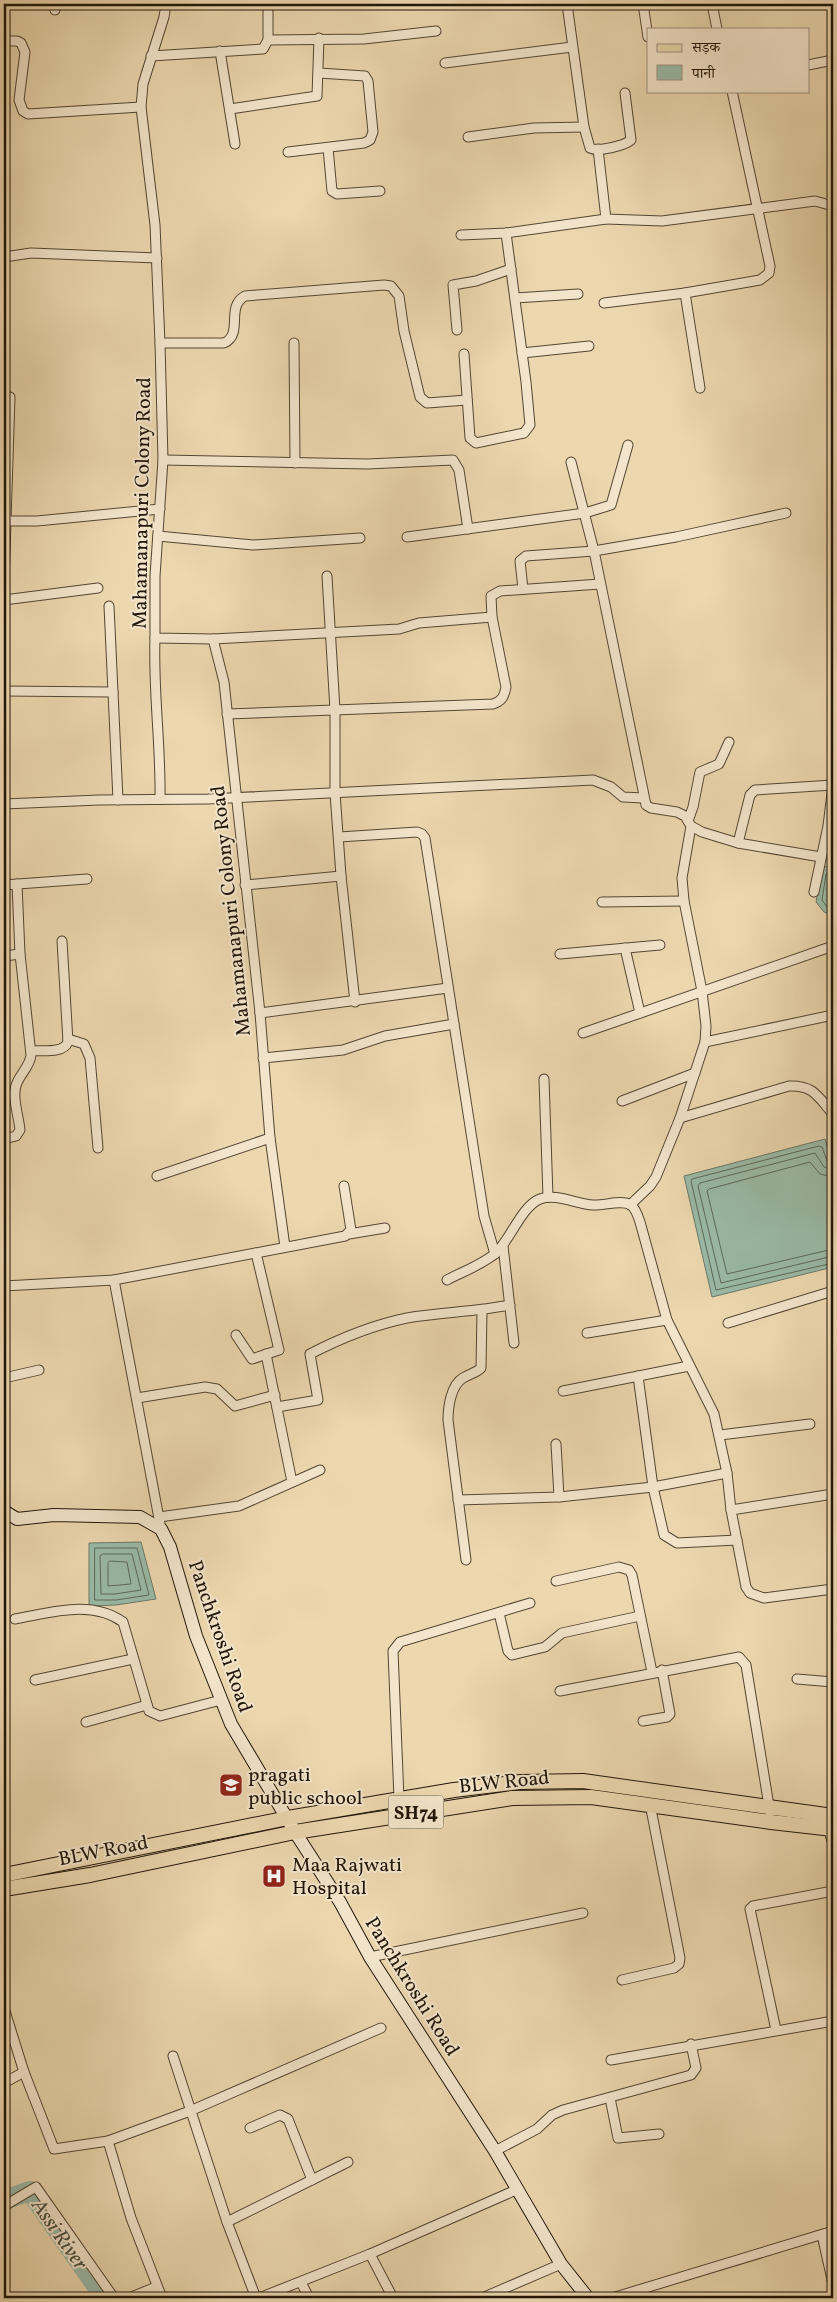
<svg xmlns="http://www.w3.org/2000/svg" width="837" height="2302" font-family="Vollkorn,'Noto Serif Devanagari',serif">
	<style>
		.water { fill: #99baa7; stroke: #697868 }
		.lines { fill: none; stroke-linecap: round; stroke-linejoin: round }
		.shore { stroke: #5c6858; stroke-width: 1 }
		.river { stroke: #99baa7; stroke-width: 20 }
		.street-casing { stroke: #534633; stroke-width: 11 }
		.secondary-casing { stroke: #20160a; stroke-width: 14 }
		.primary-casing { stroke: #20160a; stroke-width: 16 }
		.street { stroke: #f3e5cb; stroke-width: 9 }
		.secondary { stroke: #f3e5cb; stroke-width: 12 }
		.primary { stroke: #ecd7af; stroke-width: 14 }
		.labels { text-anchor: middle; stroke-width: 4; stroke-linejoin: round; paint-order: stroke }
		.shield { fill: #f3e5cb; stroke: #5f5444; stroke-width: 1 }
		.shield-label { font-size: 19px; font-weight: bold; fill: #20160a }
		.street-label { font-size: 20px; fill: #20160a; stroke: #f3e5cb }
		.poi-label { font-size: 20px; fill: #20160a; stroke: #f3e5cb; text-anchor: start }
		.water-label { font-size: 21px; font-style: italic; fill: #4a4f41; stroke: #f3e5cb }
	</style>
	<rect width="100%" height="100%" fill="#ecd7af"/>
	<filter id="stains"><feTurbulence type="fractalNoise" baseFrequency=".004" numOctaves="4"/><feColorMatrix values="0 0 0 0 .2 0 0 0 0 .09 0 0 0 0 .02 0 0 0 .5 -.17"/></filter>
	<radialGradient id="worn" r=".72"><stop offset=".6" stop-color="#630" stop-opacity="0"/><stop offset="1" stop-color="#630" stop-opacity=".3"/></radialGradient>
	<g class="water">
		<path d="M 822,866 L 833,868 L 833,915 L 824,912 L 816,902 Z"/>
		<path d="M 825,1139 L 833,1165 L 833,1267 L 712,1297 L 684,1176 Z"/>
		<path d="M 141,1542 L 156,1599 L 116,1605 L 89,1606 L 89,1543 Z"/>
	</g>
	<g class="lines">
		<g class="shore">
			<path d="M 833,872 L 826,874 L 822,900 L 827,907 L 833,910"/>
			<path d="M 833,1163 L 827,1161 L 822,1147 L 819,1146 L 692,1179 L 691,1181 L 716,1290 L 833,1263"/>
			<path d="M 833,1170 L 824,1167 L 815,1153 L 700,1183 L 698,1186 L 721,1283 L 833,1256"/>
			<path d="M 833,1177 L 820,1174 L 810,1162 L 709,1189 L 707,1191 L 727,1274 L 833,1249"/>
			<path d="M 95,1548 L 137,1548 L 149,1595 L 116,1600 L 95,1600 Z"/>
			<path d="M 103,1554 L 132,1554 L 141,1590 L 115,1594 L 101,1594 L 100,1556 Z"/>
			<path d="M 110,1561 L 127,1562 L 131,1584 L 108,1586 L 108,1563 Z"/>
		</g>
		<path class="river" d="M 4,2200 L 30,2191 L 105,2298"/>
		<g class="street-casing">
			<g id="street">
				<path d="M 54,4 L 55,10"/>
				<path d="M 166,4 L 164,17 L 143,84 L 141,107 L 155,225 L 160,343 L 163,460 L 155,576 L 155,638 L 213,639 L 224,682 L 260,1013 L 270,1138 L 285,1247"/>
				<path d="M 567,4 L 584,127 L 590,148 C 598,152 624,146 631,140 L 625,93"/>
				<path d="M 643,4 L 648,37"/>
				<path d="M 712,4 L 717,29"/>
				<path d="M 268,40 L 364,39 L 436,31"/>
				<path d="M 4,41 L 17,41 L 21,43 L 25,52 L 19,100 L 23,111 L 28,114 L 141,107"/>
				<path d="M 220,51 L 235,144"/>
				<path d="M 151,56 L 263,49 L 268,40 L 268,4"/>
				<path d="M 445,63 L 572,47"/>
				<path d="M 808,65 L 833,60"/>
				<path d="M 230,109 L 317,96 L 319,38"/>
				<path d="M 468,137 L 534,128 L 584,127"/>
				<path d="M 328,148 L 332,191 L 337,194 L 380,191"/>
				<path d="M 288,152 L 364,143 L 370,140 L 373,132 L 368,81 L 365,76 L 319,73"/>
				<path d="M 606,219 L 662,221 L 815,201 L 833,206"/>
				<path d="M 461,235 L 506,233 L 606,219 L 598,149"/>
				<path d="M 4,257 L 31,253 L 157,258"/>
				<path d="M 685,293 L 700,388"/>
				<path d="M 515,298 L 578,294"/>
				<path d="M 604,303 L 685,293 L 760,280 L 769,273 L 770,266 L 732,91"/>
				<path d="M 457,330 L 453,285 L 476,281 L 511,269"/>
				<path d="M 160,343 L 224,343 C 244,334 225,307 245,296 L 384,285 L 391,286 L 399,296 L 404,331 L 420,397 L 427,403 L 467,400"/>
				<path d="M 294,343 L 295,463"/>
				<path d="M 522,353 L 589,346"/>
				<path d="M 464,354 L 470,438 L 476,443 L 524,433 L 530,425 L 526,382 L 506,233"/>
				<path d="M 163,460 L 368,464 L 453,460 L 459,470 L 468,529"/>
				<path d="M 571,462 L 594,551 L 646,805 L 651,808 L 677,812 L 685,816 L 691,826 L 702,832 L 738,843 L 821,857"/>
				<path d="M 4,521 L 37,521 L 160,509"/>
				<path d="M 158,536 L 253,545 L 360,538"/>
				<path d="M 407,537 L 585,513 L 611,505 L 628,445"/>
				<path d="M 327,576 L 335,710 L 335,793 L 341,876 L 355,1002"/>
				<path d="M 4,583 L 10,397"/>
				<path d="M 523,589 L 520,561 L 526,556 L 594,551 L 676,537 L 786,513"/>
				<path d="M 4,600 L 98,588"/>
				<path d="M 109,606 L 118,800"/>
				<path d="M 155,638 C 153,692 161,745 160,799"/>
				<path d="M 213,639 L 399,629 L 419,623 L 492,617"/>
				<path d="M 4,691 L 113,692"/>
				<path d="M 227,714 L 493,704 C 502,701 504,697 506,687 L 492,617 L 491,596 L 500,591 L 600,584"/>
				<path d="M 4,804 L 99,800 L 208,799 L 593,780 L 611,787 L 623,797 L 643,798"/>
				<path d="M 688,821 L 693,807 L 700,772 L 719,764 L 729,742"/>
				<path d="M 339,837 L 417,832 L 422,834 L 425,838 L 484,1216 L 495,1254"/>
				<path d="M 738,843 L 750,795 L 755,790 L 833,785"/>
				<path d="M 4,885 L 87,879"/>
				<path d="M 245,885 L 341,876"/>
				<path d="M 814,892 L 828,826 L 833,785"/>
				<path d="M 602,902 L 684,901"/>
				<path d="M 625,948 L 640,1013"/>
				<path d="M 560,954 L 660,945"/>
				<path d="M 4,956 L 20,954"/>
				<path d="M 260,1013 L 448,988"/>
				<path d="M 583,1033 L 833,946"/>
				<path d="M 68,1039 L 84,1044 L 90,1058 L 98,1148"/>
				<path d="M 705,1042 L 833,1015"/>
				<path d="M 31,1051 C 42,1050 63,1054 68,1042 L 62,941"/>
				<path d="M 263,1058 L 343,1050 L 385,1036 L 454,1024"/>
				<path d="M 544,1079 L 548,1197"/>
				<path d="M 622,1101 L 695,1073"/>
				<path d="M 680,1118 L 789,1086 C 814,1085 818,1097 833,1114"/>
				<path d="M 4,1139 L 16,1136 L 20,1130 C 19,1117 11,1095 17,1083 C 21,1073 30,1066 31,1055 L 20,954 L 17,884"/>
				<path d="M 157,1176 L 270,1138"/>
				<path d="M 630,1205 L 650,1186 L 656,1177 L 680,1118 L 705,1042 L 706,1026 L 702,991 L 684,901 L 682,878 L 691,826"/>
				<path d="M 349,1234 L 385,1228"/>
				<path d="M 503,1246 L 514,1343"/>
				<path d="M 114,1280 L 161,1529"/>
				<path d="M 447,1280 C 462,1272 484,1264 497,1252 C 511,1238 522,1206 540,1199 C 555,1193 577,1204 593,1205 C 604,1206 621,1199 631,1205 C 636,1209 638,1216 640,1222 L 667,1320 L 714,1414 L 727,1473 L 731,1510 L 746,1587 L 750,1593 L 764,1598 L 833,1589"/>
				<path d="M 4,1286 L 114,1280 L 345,1236 L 351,1230 L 344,1186"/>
				<path d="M 728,1323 L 833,1291"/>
				<path d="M 587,1333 L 667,1320"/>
				<path d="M 236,1335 L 252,1359 L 279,1350 L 256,1253"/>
				<path d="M 266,1354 L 292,1482"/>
				<path d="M 638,1376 L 653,1487 L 664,1535 L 677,1543 L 737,1540"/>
				<path d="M 4,1378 L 39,1370"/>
				<path d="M 563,1391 L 689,1366"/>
				<path d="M 137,1398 L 205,1387 L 217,1389 L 235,1406 L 275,1395"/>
				<path d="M 277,1407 L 318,1400 L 310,1354 C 341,1338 373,1325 407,1318 C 442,1312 476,1312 510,1305"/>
				<path d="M 720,1435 L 810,1424"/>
				<path d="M 556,1444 L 559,1497"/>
				<path d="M 458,1500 L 559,1497 L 653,1487 L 727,1473"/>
				<path d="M 731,1510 L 833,1494"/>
				<path d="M 159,1517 L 239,1506 L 320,1470"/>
				<path d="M 466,1560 L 448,1420 C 448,1407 451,1385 463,1378 C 469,1374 476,1373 481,1368 L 482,1311"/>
				<path d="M 556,1581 L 619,1567 L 629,1570 L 632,1575 L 652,1672"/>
				<path d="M 499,1613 L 508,1651 L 512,1655 L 545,1647 L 562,1633 L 640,1616"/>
				<path d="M 15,1619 C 50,1613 91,1599 123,1622 L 149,1711 L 160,1716 L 221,1700"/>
				<path d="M 797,1679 L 833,1682"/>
				<path d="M 35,1680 L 133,1659"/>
				<path d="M 560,1691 L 739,1657 L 746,1665 L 770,1812"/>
				<path d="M 643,1721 L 667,1717 L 670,1714 L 662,1670"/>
				<path d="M 86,1722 L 147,1705"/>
				<path d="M 399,1799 L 393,1651 L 400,1642 L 530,1603"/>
				<path d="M 828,1828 L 833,1844"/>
				<path d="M 370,1957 L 583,1913"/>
				<path d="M 622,1980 L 674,1968 L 679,1964 L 680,1958 L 650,1804"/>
				<path d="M 4,2008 L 24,2072 L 54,2149 L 108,2141 L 190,2111 L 381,2028"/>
				<path d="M 776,2030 L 750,1909 L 753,1906 L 833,1891"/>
				<path d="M 173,2056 L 227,2222 L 256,2298"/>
				<path d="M 611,2060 L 833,2021"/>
				<path d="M 4,2083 L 24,2072"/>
				<path d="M 610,2098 L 618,2138 L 659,2134"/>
				<path d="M 250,2128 L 280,2115 L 288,2119 L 312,2180"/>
				<path d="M 108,2141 L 131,2218 L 162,2298"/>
				<path d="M 495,2151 L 537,2129 L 552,2115 L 563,2110 L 691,2075 L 696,2068 L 691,2044"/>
				<path d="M 4,2206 L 36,2187 L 114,2298"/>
				<path d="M 227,2222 L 348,2162"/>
				<path d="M 822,2235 L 833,2284"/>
				<path d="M 370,2254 L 393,2298"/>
				<path d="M 301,2282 L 309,2298"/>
				<path d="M 129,2298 L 156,2287"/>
				<path d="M 259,2298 L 370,2254 L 516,2190"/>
				<path d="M 482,2298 L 561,2264"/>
				<path d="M 612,2298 L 833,2231"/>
			</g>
		</g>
		<g class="secondary-casing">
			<path id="secondary" d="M 4,1511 L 17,1519 L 54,1515 L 140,1517 L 161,1529 L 170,1547 L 196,1636 L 231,1724 L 295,1832 L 340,1902 L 370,1957 L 495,2151 L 561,2264 L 588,2298"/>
		</g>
		<g class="primary-casing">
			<g id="primary">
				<path d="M 4,1875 L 288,1818 L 454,1790 L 520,1782 L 583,1781 L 833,1816"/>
				<path d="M 4,1889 L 90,1875 L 295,1832 L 512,1798 L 591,1797 L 771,1822 L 833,1829"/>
			</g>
		</g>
		<use href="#street" class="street"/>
		<use href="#secondary" class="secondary"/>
		<use href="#primary" class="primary"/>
	</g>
	<defs>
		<g id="school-square" transform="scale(1.25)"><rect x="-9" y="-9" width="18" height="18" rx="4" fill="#8f2418" stroke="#f3e5cb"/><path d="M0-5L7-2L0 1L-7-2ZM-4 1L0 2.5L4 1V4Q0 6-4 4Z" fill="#fff"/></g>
		<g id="hospital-square" transform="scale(1.25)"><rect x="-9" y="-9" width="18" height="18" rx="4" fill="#8f2418" stroke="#f3e5cb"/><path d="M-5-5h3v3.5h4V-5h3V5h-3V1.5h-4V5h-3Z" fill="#fff"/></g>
	</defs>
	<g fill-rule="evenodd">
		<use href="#school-square" x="231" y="1785"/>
		<use href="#hospital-square" x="274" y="1876"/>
	</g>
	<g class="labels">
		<rect class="shield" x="388.5" y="1795.5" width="55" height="33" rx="4"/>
		<g class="shield-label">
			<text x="416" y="1819">SH74</text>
		</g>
		<g class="street-label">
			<text transform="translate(141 503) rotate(-89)" y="7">Mahamanapuri Colony Road</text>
			<text transform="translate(230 911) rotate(-96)" y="7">Mahamanapuri Colony Road</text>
			<text transform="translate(221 1636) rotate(71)" y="7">Panchkroshi Road</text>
			<text transform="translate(504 1781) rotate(-6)" y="7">BLW Road</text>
			<text transform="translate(103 1850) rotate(-11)" y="7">BLW Road</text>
			<text transform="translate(413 1986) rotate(58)" y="7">Panchkroshi Road</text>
		</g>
		<g class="poi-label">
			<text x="248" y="1781">pragati<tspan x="248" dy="23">public school</tspan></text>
			<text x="292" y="1871">Maa Rajwati<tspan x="292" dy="23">Hospital</tspan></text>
		</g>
		<g class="water-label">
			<text transform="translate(60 2234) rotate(55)" y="7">Assi River</text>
		</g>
	</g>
	<rect width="837" height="2302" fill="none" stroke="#ecd7af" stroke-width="20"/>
	<rect x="5" y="5" width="827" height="2292" fill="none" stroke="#20160a" stroke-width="2.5"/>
	<rect x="10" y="10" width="817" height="2282" fill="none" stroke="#20160a"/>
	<rect x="647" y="28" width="162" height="65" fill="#f3e5cb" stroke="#9f927e"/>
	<rect x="657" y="44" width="25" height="8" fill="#ecd7af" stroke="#9f927e"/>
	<text x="692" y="52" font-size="15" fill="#20160a">सड़क</text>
	<rect x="657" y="65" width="25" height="15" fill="#99baa7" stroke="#9f927e"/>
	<text x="692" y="78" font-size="15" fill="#20160a">पानी</text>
	<rect width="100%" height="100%" filter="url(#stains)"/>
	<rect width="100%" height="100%" fill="url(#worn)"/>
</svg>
